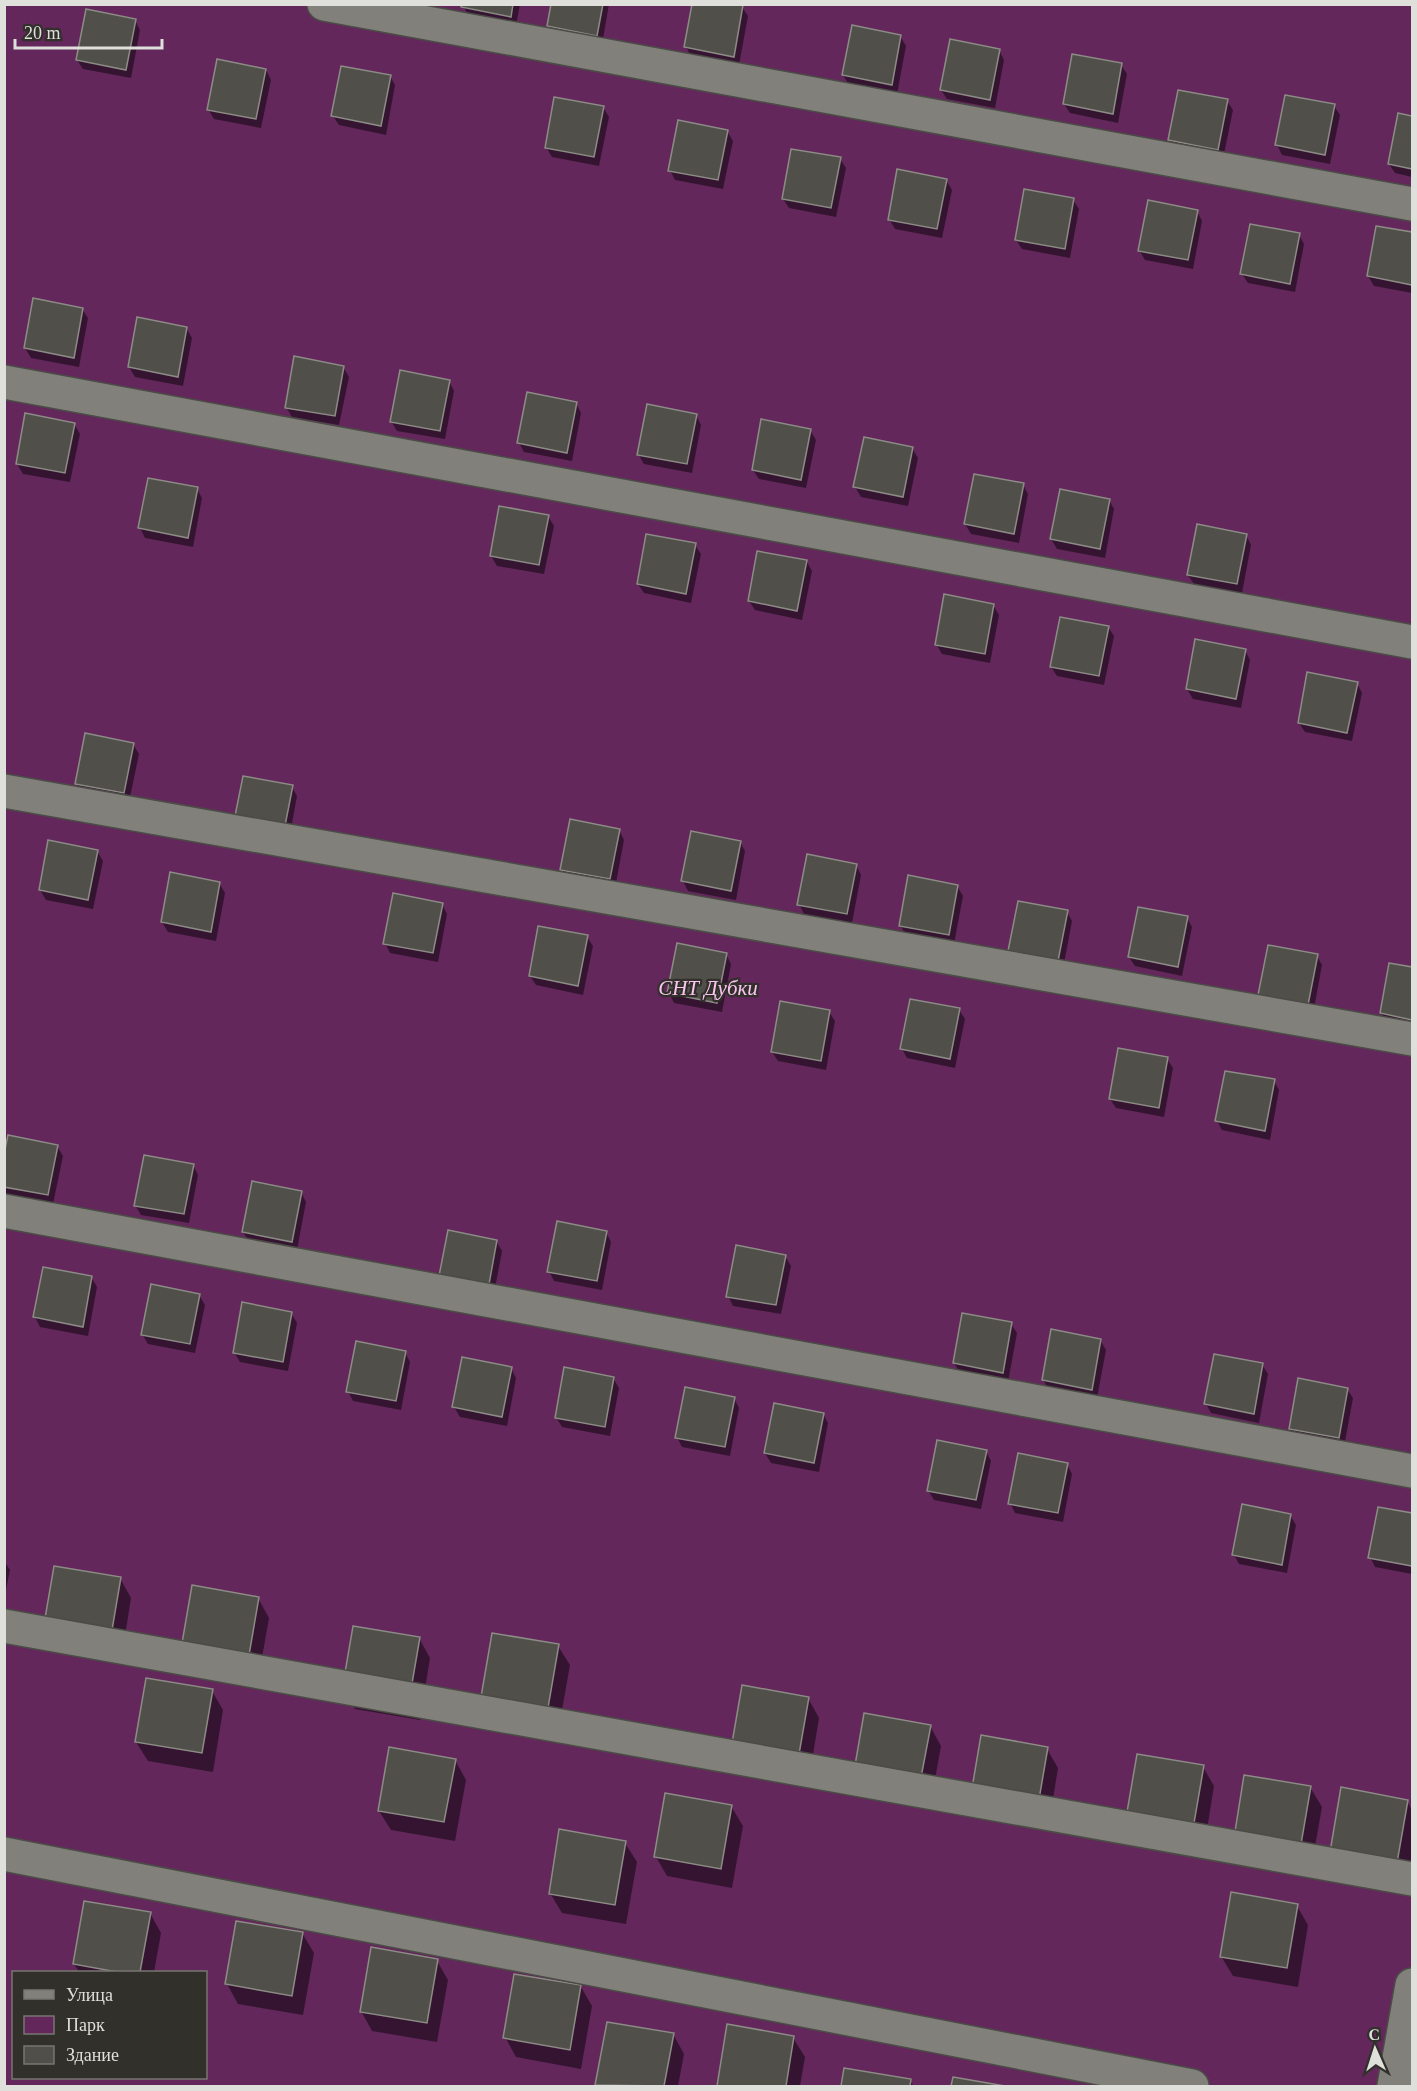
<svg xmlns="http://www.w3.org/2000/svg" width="1417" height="2091" font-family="Georgia,serif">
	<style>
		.green { fill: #63275b; fill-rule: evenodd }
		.shadow { fill: #0007 }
		.building { fill: #504f4a; stroke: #8c8b85; stroke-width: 1.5 }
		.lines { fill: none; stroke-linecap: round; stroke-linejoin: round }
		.minor-casing { stroke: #4c4c47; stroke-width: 36 }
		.minor { stroke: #81807a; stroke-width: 33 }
		.labels { text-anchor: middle; stroke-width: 4.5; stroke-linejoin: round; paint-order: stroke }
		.park-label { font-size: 21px; font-style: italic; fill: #fcc4f1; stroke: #31302b }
	</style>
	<rect width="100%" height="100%" fill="#31302b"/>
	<path class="green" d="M 5,5 L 1412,5 L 1412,2086 L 5,2086 ZM 14,1972 L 206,1972 L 206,2078 L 14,2078 Z"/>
	<g class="shadow">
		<path d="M 463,4 L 520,4 L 516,26 L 468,16 Z"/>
		<path d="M 553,4 L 609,4 L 602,45 L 554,35 L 549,26 Z"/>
		<path d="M 694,4 L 731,4 L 742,7 L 748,16 L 739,65 L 691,56 L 686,47 Z"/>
		<path d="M 135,20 L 140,30 L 131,78 L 83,69 L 77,60 Z"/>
		<path d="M 900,36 L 906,46 L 897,94 L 849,85 L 843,75 Z"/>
		<path d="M 999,50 L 1004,60 L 995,108 L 947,99 L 941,90 Z"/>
		<path d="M 1121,65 L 1127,74 L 1118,123 L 1070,113 L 1064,104 Z"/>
		<path d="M 266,70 L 271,80 L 261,128 L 214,119 L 208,109 Z"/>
		<path d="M 390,76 L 395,85 L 386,135 L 339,125 L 333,116 Z"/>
		<path d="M 1227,101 L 1233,110 L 1223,159 L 1175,149 L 1170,140 Z"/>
		<path d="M 1334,106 L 1340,115 L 1330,164 L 1282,155 L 1277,145 Z"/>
		<path d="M 603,107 L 609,117 L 599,166 L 552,157 L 546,147 Z"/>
		<path d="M 1399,115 L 1412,118 L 1412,177 L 1395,173 L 1389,164 Z"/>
		<path d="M 727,131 L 733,141 L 723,189 L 675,180 L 670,170 Z"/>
		<path d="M 840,159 L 846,168 L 836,217 L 789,208 L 783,199 Z"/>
		<path d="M 946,180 L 952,190 L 942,238 L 895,229 L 889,219 Z"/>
		<path d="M 1073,200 L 1079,209 L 1070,258 L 1022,249 L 1016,240 Z"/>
		<path d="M 1197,211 L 1202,221 L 1193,269 L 1145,260 L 1139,250 Z"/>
		<path d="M 1378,228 L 1412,234 L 1412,293 L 1374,286 L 1368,276 Z"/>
		<path d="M 1299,235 L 1304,244 L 1295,292 L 1248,283 L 1242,274 Z"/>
		<path d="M 82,309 L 88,318 L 79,367 L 31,358 L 25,348 Z"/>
		<path d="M 186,328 L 192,338 L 183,386 L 135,377 L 129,367 Z"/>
		<path d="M 343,367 L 349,377 L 339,425 L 292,417 L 286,407 Z"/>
		<path d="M 449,381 L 454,391 L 445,439 L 397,431 L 391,421 Z"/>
		<path d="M 576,403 L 581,413 L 572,461 L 524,452 L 519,443 Z"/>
		<path d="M 696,415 L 701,425 L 692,473 L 644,464 L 638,454 Z"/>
		<path d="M 74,424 L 80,434 L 70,482 L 23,474 L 17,464 Z"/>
		<path d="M 810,430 L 816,440 L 806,488 L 759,479 L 753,470 Z"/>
		<path d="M 912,448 L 918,458 L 908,506 L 861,497 L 855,487 Z"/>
		<path d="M 1023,485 L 1028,494 L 1019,543 L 971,534 L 965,524 Z"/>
		<path d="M 197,489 L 202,498 L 193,547 L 145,538 L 140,528 Z"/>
		<path d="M 1109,500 L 1114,509 L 1105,558 L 1057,549 L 1051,539 Z"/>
		<path d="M 500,508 L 548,516 L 554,526 L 544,574 L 497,566 L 491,556 Z"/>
		<path d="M 1246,535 L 1251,545 L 1242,593 L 1194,584 L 1188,575 Z"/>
		<path d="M 695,545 L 701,554 L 691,603 L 644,593 L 638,584 Z"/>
		<path d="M 807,562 L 812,571 L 802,620 L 755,610 L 749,601 Z"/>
		<path d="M 993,605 L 999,615 L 990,663 L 942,654 L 936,644 Z"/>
		<path d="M 1108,627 L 1114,636 L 1104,685 L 1057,676 L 1051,667 Z"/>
		<path d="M 1245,650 L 1250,660 L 1241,708 L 1193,699 L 1187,689 Z"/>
		<path d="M 1357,683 L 1362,693 L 1352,741 L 1305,732 L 1299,723 Z"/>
		<path d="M 133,744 L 139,754 L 129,802 L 82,793 L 76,783 Z"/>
		<path d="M 292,787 L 297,796 L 288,845 L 240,835 Z"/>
		<path d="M 619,830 L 624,840 L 615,888 L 567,879 L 562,869 Z"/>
		<path d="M 740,842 L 745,851 L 736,900 L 688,891 L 683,881 Z"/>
		<path d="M 97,851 L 103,861 L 93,909 L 46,900 L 40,890 Z"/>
		<path d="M 856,865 L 861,875 L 852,923 L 804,914 L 799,904 Z"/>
		<path d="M 219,883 L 225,893 L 216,941 L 168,932 L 162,922 Z"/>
		<path d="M 957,886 L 963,896 L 954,944 L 906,935 L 900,925 Z"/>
		<path d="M 442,904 L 447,914 L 438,962 L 390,953 L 385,943 Z"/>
		<path d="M 1067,912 L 1072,921 L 1063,969 L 1016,960 L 1010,951 Z"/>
		<path d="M 1187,918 L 1192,927 L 1182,976 L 1135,966 L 1129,957 Z"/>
		<path d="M 587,937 L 593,946 L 583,995 L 536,985 L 530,976 Z"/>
		<path d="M 726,954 L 731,964 L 722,1012 L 674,1003 L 669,993 Z"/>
		<path d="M 1317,956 L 1322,965 L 1313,1014 L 1265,1004 L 1260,995 Z"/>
		<path d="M 1390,965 L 1412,969 L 1412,1028 L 1387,1023 L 1381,1013 Z"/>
		<path d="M 959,1010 L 965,1019 L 955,1068 L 907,1058 L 902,1049 Z"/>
		<path d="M 829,1012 L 835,1021 L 826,1070 L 778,1061 L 772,1052 Z"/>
		<path d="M 1167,1059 L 1173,1068 L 1164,1117 L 1116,1108 L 1110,1099 Z"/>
		<path d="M 1274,1081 L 1279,1090 L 1270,1140 L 1222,1130 L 1217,1121 Z"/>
		<path d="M 57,1146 L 63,1156 L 53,1204 L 5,1195 L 4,1161 Z"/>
		<path d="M 193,1165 L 198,1175 L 189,1223 L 141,1215 L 135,1205 Z"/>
		<path d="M 301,1192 L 306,1202 L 297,1250 L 249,1241 L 243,1232 Z"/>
		<path d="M 606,1232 L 611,1242 L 602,1290 L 554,1281 L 549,1271 Z"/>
		<path d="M 496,1241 L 502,1251 L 493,1299 L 445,1290 Z"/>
		<path d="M 785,1256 L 791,1266 L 781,1314 L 733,1306 L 728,1296 Z"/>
		<path d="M 91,1277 L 97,1287 L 88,1336 L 40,1327 L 35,1317 Z"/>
		<path d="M 199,1295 L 205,1305 L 195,1353 L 148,1344 L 142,1334 Z"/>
		<path d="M 291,1313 L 297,1323 L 288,1371 L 240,1362 L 234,1352 Z"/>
		<path d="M 1011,1324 L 1017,1333 L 1008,1382 L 960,1373 L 954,1363 Z"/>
		<path d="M 1100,1340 L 1106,1350 L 1097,1398 L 1049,1389 L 1043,1380 Z"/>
		<path d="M 405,1352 L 410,1362 L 401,1410 L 353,1401 L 348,1391 Z"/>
		<path d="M 1262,1365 L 1268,1374 L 1259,1423 L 1211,1413 L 1206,1404 Z"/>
		<path d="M 511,1368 L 516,1378 L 507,1426 L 460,1417 L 454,1407 Z"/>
		<path d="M 613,1378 L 619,1388 L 610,1436 L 562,1427 L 556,1417 Z"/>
		<path d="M 1347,1389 L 1353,1398 L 1344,1447 L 1296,1438 L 1290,1429 Z"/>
		<path d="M 734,1398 L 739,1408 L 730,1456 L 682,1447 L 677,1437 Z"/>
		<path d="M 823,1414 L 828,1423 L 819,1472 L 771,1463 L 765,1453 Z"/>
		<path d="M 986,1451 L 991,1461 L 981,1509 L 934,1500 L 928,1490 Z"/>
		<path d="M 1067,1464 L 1072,1474 L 1063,1522 L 1015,1513 L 1010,1503 Z"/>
		<path d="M 1379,1509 L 1412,1515 L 1412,1574 L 1375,1567 L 1370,1557 Z"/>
		<path d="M 1290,1515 L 1296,1525 L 1287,1573 L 1239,1564 L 1234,1555 Z"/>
		<path d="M 4,1561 L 10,1570 L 4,1600 Z"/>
		<path d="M 120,1578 L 131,1598 L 121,1661 L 56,1650 Z"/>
		<path d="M 258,1598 L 269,1618 L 258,1680 L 194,1669 Z"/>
		<path d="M 419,1638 L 430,1658 L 420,1720 L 355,1709 L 344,1690 Z"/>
		<path d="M 558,1646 L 570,1665 L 559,1727 L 494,1716 Z"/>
		<path d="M 212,1691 L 223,1710 L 213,1772 L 148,1761 L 136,1742 Z"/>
		<path d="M 808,1698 L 819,1718 L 809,1779 L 744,1768 Z"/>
		<path d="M 930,1726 L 941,1746 L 930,1807 L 866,1796 Z"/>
		<path d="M 1047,1749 L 1058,1768 L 1048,1830 L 983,1819 L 972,1799 Z"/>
		<path d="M 455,1760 L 466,1780 L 455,1841 L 391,1830 L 379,1811 Z"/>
		<path d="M 1203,1767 L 1214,1786 L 1204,1848 L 1139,1837 Z"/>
		<path d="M 1310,1787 L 1322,1807 L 1311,1869 L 1247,1857 Z"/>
		<path d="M 1407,1801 L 1412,1810 L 1412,1855 L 1408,1882 L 1343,1871 Z"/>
		<path d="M 731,1806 L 743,1826 L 732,1888 L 667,1876 L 656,1857 Z"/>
		<path d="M 625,1843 L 637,1862 L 626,1924 L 562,1913 L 550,1893 Z"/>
		<path d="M 1297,1906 L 1308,1925 L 1298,1987 L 1233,1976 L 1221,1956 Z"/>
		<path d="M 150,1913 L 161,1933 L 154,1972 L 79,1972 L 74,1964 Z"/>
		<path d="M 302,1933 L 314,1953 L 303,2015 L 238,2004 L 227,1984 Z"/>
		<path d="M 437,1961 L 448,1980 L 437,2042 L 372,2031 L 361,2011 Z"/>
		<path d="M 581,1987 L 592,2006 L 581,2069 L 516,2057 L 505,2037 Z"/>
		<path d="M 729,2026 L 793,2038 L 805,2057 L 800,2086 L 718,2086 Z"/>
		<path d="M 673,2034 L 684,2054 L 678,2086 L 598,2086 L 597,2085 Z"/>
		<path d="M 845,2070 L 910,2081 L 914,2086 L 842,2086 Z"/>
		<path d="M 954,2079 L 996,2086 L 953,2086 Z"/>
	</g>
	<g class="building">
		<path d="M 461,4 L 513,4 L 511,17 L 461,7 Z"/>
		<path d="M 551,4 L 603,4 L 597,36 L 547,26 Z"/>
		<path d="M 692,4 L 743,5 L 734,57 L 684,47 Z"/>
		<path d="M 86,9 L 136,19 L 126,70 L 76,60 Z"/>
		<path d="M 852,25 L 901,35 L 892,85 L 842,75 Z"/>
		<path d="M 950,39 L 1000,49 L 990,100 L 940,90 Z"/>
		<path d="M 1072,54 L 1122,63 L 1113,114 L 1063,104 Z"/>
		<path d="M 217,59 L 266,69 L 256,119 L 207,110 Z"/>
		<path d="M 341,66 L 391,75 L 381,126 L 331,116 Z"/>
		<path d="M 1178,90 L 1228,99 L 1218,150 L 1168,140 Z"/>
		<path d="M 1285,95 L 1335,104 L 1325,155 L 1275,145 Z"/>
		<path d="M 554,97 L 604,106 L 594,157 L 545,148 Z"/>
		<path d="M 1398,113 L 1412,116 L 1412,169 L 1388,164 Z"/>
		<path d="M 678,120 L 728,130 L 718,180 L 668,171 Z"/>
		<path d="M 791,149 L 841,157 L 831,208 L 782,199 Z"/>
		<path d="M 897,169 L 947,179 L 937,229 L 888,220 Z"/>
		<path d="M 1024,189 L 1074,198 L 1065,249 L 1015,240 Z"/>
		<path d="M 1148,200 L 1198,210 L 1188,260 L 1138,251 Z"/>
		<path d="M 1250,224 L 1300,233 L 1290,284 L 1240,274 Z"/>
		<path d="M 1376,226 L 1412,232 L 1412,285 L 1367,276 Z"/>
		<path d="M 33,298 L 83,308 L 74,358 L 24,348 Z"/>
		<path d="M 137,317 L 187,327 L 178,377 L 128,367 Z"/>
		<path d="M 294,356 L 344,366 L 335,416 L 285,408 Z"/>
		<path d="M 400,370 L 450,380 L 440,431 L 390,422 Z"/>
		<path d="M 527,392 L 577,402 L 567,453 L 517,443 Z"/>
		<path d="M 647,404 L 697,414 L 687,464 L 637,455 Z"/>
		<path d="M 25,413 L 75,423 L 65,473 L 16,464 Z"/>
		<path d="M 761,419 L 811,429 L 801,480 L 752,470 Z"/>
		<path d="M 864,437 L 913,447 L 903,497 L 853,487 Z"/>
		<path d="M 974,474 L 1024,483 L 1014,534 L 964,524 Z"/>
		<path d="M 148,478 L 198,487 L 188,538 L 138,528 Z"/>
		<path d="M 1060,489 L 1110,499 L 1100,549 L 1050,539 Z"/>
		<path d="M 499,506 L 549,515 L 539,565 L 490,556 Z"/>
		<path d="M 1197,524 L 1247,534 L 1237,584 L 1187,575 Z"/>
		<path d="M 646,534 L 696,543 L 686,594 L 637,584 Z"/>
		<path d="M 757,551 L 807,560 L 797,611 L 748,601 Z"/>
		<path d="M 944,594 L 994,604 L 985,654 L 935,645 Z"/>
		<path d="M 1060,617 L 1109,626 L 1099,676 L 1050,667 Z"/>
		<path d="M 1195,639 L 1246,649 L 1236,699 L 1186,689 Z"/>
		<path d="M 1307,672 L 1358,682 L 1347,733 L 1298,723 Z"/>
		<path d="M 85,733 L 134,743 L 124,793 L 75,784 Z"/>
		<path d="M 243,776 L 293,785 L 283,836 L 233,826 Z"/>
		<path d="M 570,819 L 620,829 L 610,879 L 560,870 Z"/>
		<path d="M 691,831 L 741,841 L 731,891 L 681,881 Z"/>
		<path d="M 48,840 L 98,850 L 88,900 L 39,890 Z"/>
		<path d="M 807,854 L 857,864 L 847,914 L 797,905 Z"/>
		<path d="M 170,872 L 220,882 L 211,932 L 161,922 Z"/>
		<path d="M 908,875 L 958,885 L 949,935 L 899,926 Z"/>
		<path d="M 393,893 L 443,903 L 433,953 L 383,944 Z"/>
		<path d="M 1018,901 L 1068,910 L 1058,961 L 1008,951 Z"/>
		<path d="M 1138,907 L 1188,916 L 1178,967 L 1128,957 Z"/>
		<path d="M 538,926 L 588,935 L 578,986 L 529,976 Z"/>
		<path d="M 677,943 L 727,953 L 717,1003 L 667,993 Z"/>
		<path d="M 1268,945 L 1318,954 L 1308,1005 L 1258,995 Z"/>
		<path d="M 1389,963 L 1412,967 L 1412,1020 L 1380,1013 Z"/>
		<path d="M 910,999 L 960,1008 L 950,1059 L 900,1049 Z"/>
		<path d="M 780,1001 L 830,1010 L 821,1061 L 771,1052 Z"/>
		<path d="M 1118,1048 L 1168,1057 L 1159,1108 L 1109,1099 Z"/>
		<path d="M 1225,1071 L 1275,1079 L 1265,1131 L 1215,1121 Z"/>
		<path d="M 8,1135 L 58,1145 L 48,1195 L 4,1187 L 4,1154 Z"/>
		<path d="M 144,1155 L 194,1164 L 184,1214 L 134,1206 Z"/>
		<path d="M 252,1181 L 302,1191 L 292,1242 L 242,1232 Z"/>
		<path d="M 557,1221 L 607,1231 L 597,1281 L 547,1272 Z"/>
		<path d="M 448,1230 L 497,1240 L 488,1290 L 438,1281 Z"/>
		<path d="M 736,1245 L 786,1255 L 776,1305 L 726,1297 Z"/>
		<path d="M 43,1267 L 92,1276 L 83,1327 L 33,1317 Z"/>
		<path d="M 151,1284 L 200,1294 L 190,1344 L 141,1335 Z"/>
		<path d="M 242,1302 L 292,1312 L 283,1362 L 233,1353 Z"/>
		<path d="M 962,1313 L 1012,1322 L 1003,1373 L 953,1363 Z"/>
		<path d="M 1051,1329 L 1101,1339 L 1092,1390 L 1042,1380 Z"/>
		<path d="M 356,1341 L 406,1351 L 396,1401 L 346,1392 Z"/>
		<path d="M 1214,1354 L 1263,1363 L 1254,1414 L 1204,1404 Z"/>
		<path d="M 462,1357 L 512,1367 L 502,1417 L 452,1407 Z"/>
		<path d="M 564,1367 L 614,1377 L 605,1427 L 555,1418 Z"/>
		<path d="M 1298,1378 L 1348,1388 L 1339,1438 L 1289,1429 Z"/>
		<path d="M 685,1387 L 735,1397 L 725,1447 L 675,1438 Z"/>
		<path d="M 774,1403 L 824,1413 L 814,1463 L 764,1453 Z"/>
		<path d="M 937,1440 L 987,1450 L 976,1500 L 927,1491 Z"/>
		<path d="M 1018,1453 L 1068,1463 L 1058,1513 L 1008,1504 Z"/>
		<path d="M 1242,1504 L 1291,1514 L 1282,1565 L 1232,1555 Z"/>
		<path d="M 1378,1507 L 1412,1513 L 1412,1566 L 1368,1558 Z"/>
		<path d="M 54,1566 L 121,1577 L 110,1642 L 43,1630 Z"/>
		<path d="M 192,1585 L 259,1597 L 248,1661 L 181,1649 Z"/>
		<path d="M 353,1626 L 420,1637 L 409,1701 L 342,1690 Z"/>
		<path d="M 492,1633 L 559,1644 L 548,1708 L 481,1697 Z"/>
		<path d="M 146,1678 L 213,1689 L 202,1753 L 135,1742 Z"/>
		<path d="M 742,1685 L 809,1697 L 798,1760 L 731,1749 Z"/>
		<path d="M 864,1713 L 931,1725 L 919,1788 L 853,1777 Z"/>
		<path d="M 981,1735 L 1048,1747 L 1037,1811 L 970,1800 Z"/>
		<path d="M 389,1747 L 456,1759 L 444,1822 L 378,1811 Z"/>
		<path d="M 1137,1754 L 1204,1765 L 1193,1829 L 1126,1818 Z"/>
		<path d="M 1244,1775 L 1311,1786 L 1300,1850 L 1234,1838 Z"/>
		<path d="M 1341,1787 L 1408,1800 L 1397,1863 L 1330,1852 Z"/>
		<path d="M 665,1793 L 732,1805 L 721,1869 L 654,1857 Z"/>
		<path d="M 559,1829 L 626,1841 L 615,1905 L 549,1894 Z"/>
		<path d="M 1231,1892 L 1298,1904 L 1287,1968 L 1220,1957 Z"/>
		<path d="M 84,1901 L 151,1912 L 140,1972 L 117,1972 L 73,1964 Z"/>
		<path d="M 236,1921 L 303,1932 L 292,1996 L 225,1984 Z"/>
		<path d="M 371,1947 L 438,1959 L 427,2023 L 360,2012 Z"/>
		<path d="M 514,1974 L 581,1985 L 570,2050 L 503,2038 Z"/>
		<path d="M 607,2022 L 674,2033 L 664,2086 L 595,2085 Z"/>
		<path d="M 727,2024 L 794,2036 L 786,2086 L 717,2086 Z"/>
		<path d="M 844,2068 L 911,2079 L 910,2086 L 841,2086 Z"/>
		<path d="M 953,2077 L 1005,2086 L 951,2086 Z"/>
	</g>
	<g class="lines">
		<g class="minor-casing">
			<g id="minor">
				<path d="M 324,4 L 1412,204"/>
				<path d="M 4,382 L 1412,642"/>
				<path d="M 4,791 L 1412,1039"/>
				<path d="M 4,1211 L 1412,1471"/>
				<path d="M 4,1626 L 1412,1879"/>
				<path d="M 4,1854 L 1192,2086"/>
				<path d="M 1394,2086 L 1412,1985"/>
			</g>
		</g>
		<use href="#minor" class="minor"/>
	</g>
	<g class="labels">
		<g class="park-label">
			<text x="708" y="995">СНТ Дубки</text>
		</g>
	</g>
	<rect width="1417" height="2091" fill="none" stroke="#dfdfdb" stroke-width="12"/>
	<rect x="12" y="1971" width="195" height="108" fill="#31302b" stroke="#777671" stroke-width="1.5"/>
	<rect x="24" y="1990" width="30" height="9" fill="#81807a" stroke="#777671" stroke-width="1.5"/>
	<text x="66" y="2001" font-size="18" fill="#dfdfdb">Улица</text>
	<rect x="24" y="2016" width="30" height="18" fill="#63275b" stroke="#777671" stroke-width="1.5"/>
	<text x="66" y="2031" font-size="18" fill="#dfdfdb">Парк</text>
	<rect x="24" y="2046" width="30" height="18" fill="#504f4a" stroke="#777671" stroke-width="1.5"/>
	<text x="66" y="2061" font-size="18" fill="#dfdfdb">Здание</text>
	<g transform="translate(1375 2049) rotate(357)" stroke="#31302b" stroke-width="4.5" paint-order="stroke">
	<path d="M0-4.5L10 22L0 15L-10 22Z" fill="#dfdfdb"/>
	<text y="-9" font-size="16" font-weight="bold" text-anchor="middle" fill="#dfdfdb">С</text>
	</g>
	<path d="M15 39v9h147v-9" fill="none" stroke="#dfdfdb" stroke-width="3"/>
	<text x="24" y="39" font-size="18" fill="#dfdfdb" stroke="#31302b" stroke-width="4.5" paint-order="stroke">20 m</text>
</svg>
